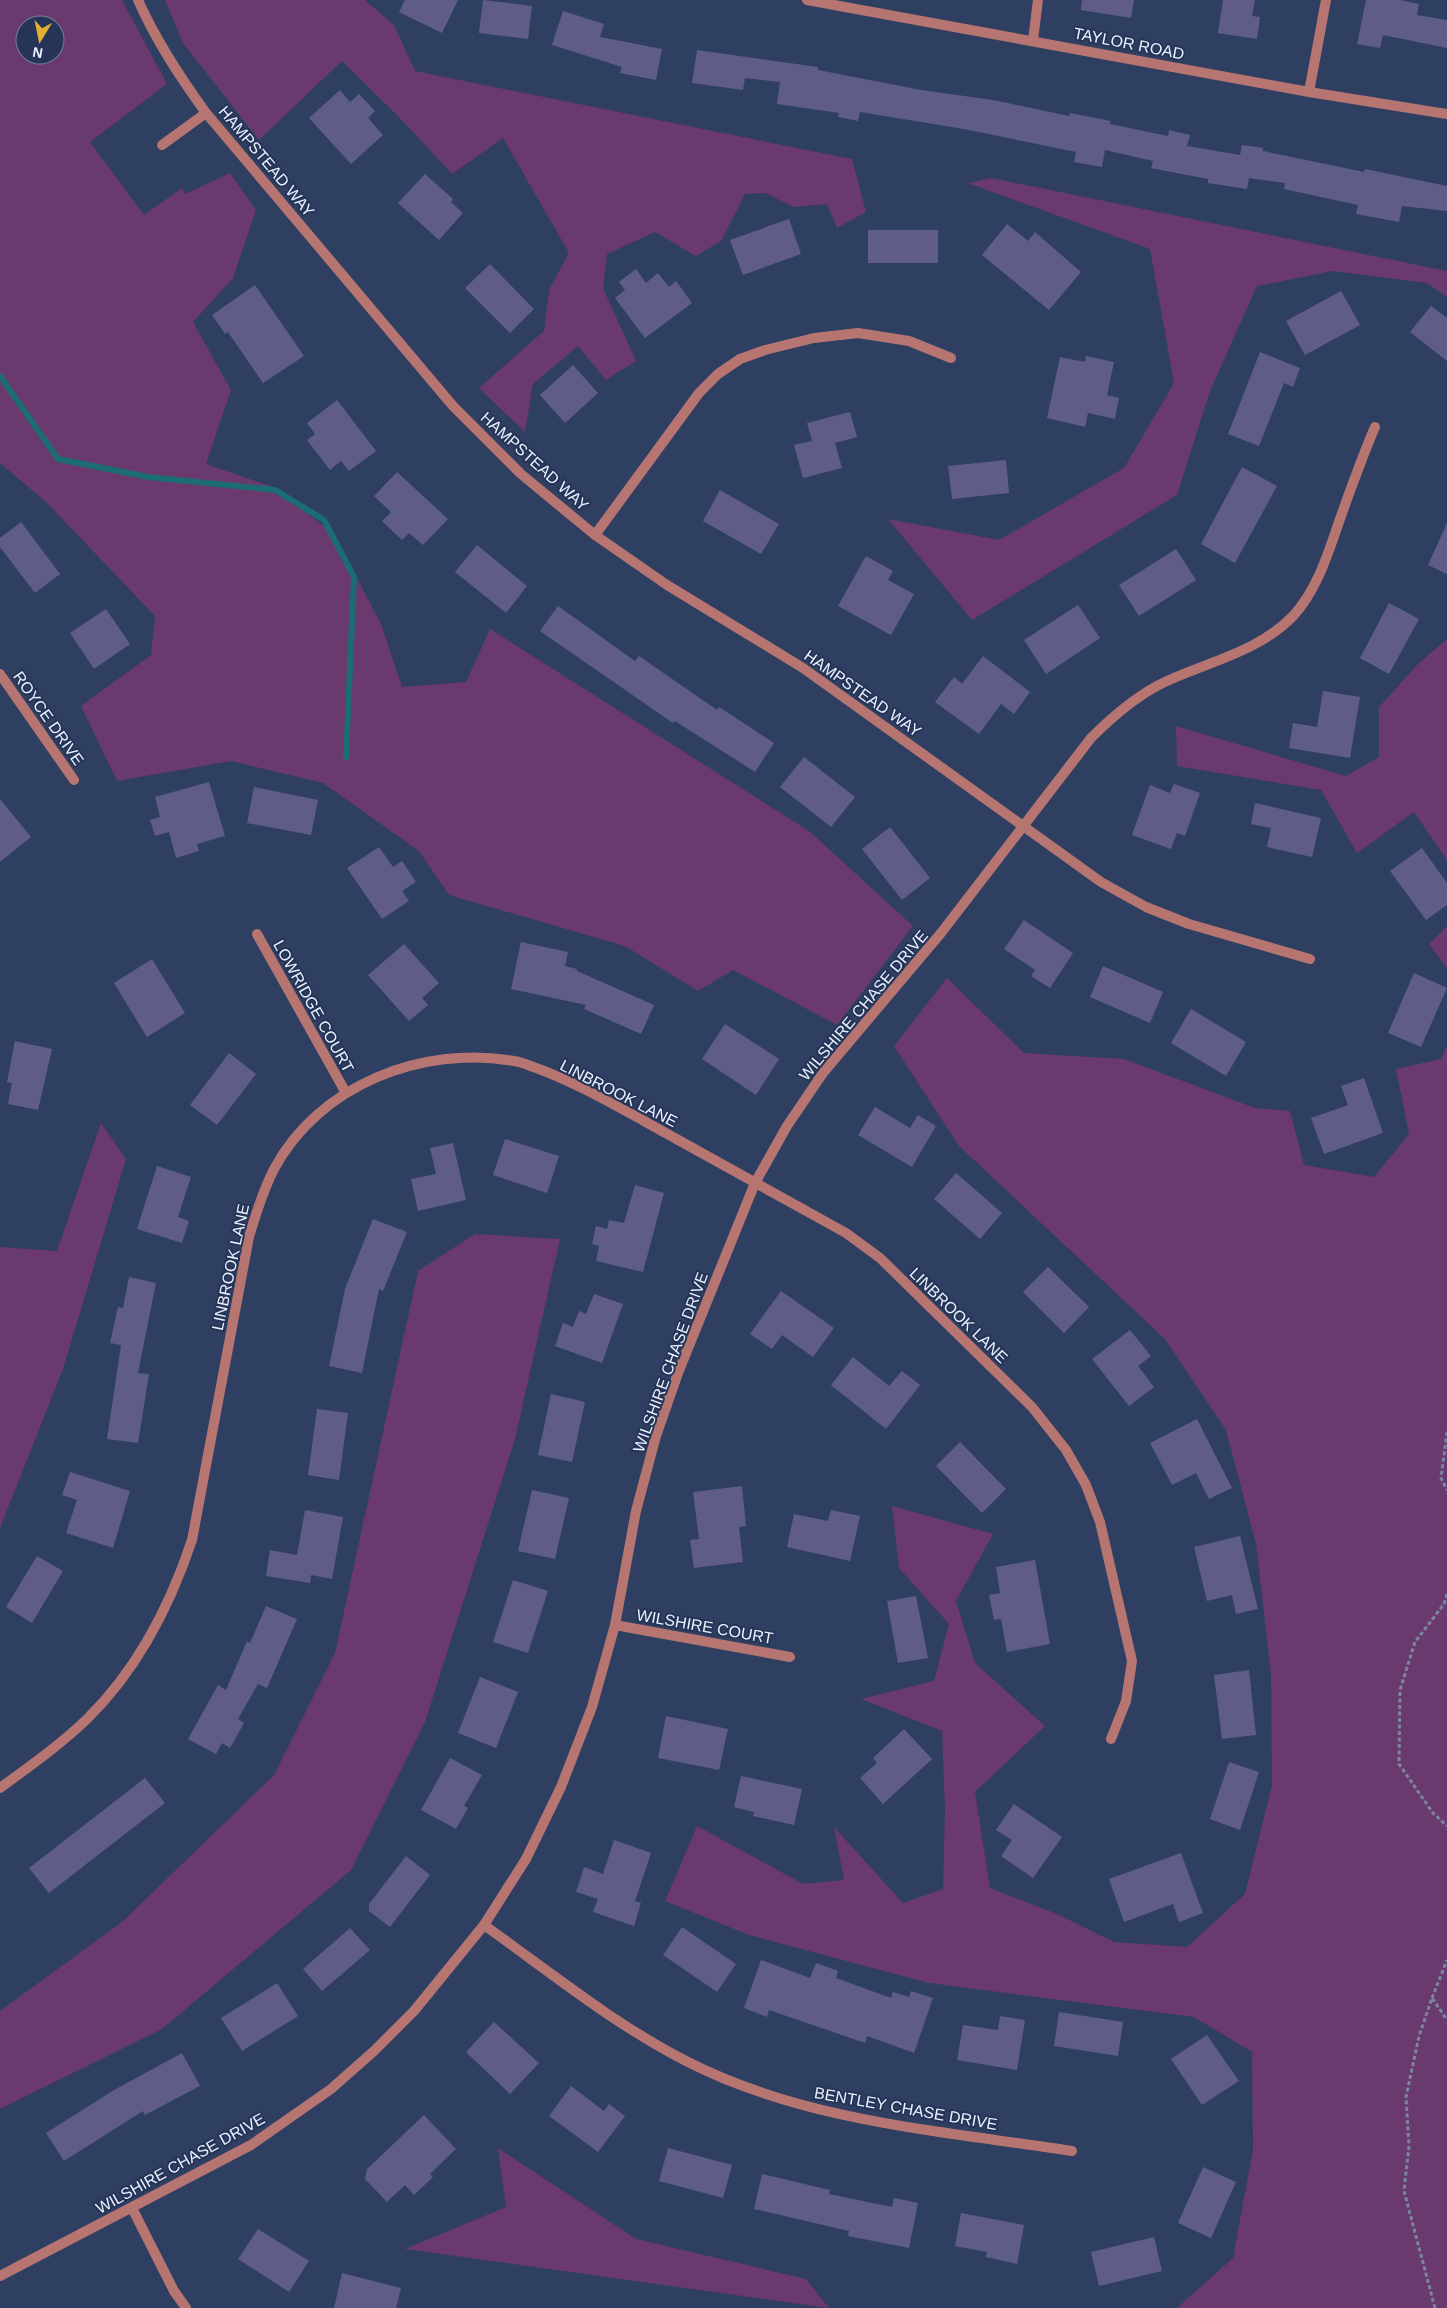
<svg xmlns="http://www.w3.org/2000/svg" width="1447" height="2308" font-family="Helvetica,sans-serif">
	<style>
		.green { fill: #6a396d; fill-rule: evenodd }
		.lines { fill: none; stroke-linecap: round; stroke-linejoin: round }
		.stream { stroke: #1c6c74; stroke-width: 6 }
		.building { fill: #5f5d87 }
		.path { stroke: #7a86a0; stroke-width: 3; stroke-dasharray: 4 2.5; stroke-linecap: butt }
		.lane { stroke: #b67570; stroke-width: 10 }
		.street { stroke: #b67570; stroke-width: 10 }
		.labels { text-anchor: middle; stroke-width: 4; stroke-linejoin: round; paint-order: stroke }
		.street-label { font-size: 16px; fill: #eaf1fe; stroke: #253457 }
	</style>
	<rect width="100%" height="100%" fill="#2f3f62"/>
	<g class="green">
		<path d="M 0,0 L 122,0 L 167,84 L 90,142 L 144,215 L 182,188 L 185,194 L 230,173 L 256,210 L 233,278 L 193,322 L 231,390 L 206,464 L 273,487 L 334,534 L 381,624 L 402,687 L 466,682 L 490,629 L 809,831 L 913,926 L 837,1025 L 733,970 L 698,991 L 625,946 L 449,895 L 419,851 L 323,783 L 231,761 L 117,781 L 81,706 L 151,655 L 155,616 L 47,503 L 0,463 ZM 25,25 L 55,25 L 55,55 L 25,55 Z"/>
		<path d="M 165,0 L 365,0 L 394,25 L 415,71 L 852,159 L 866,212 L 837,228 L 827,204 L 793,207 L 766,193 L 745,194 L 721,241 L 696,256 L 655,232 L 607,254 L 603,288 L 636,361 L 606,380 L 578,346 L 533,384 L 525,432 L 479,388 L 544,331 L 549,290 L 569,253 L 503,138 L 452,174 L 400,118 L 342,61 L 259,140 L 183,43 Z"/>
		<path d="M 991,178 L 1447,271 L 1447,297 L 1427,283 L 1333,271 L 1257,286 L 1210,391 L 1177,495 L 972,620 L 888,519 L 999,540 L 1124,468 L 1174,383 L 1150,249 L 968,183 Z"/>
		<path d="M 1447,639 L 1447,860 L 1414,812 L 1357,853 L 1321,790 L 1177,766 L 1176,726 L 1346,776 L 1379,757 L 1379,707 L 1418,664 Z"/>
		<path d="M 1447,926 L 1447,968 L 1429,944 Z"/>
		<path d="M 947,978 L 1024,1053 L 1124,1059 L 1255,1108 L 1290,1111 L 1304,1165 L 1374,1177 L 1409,1134 L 1396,1069 L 1441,1059 L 1447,1046 L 1447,2308 L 1177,2308 L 1233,2258 L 1253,2149 L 1252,2052 L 1194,2017 L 929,1983 L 749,1935 L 665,1901 L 697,1826 L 803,1884 L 844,1880 L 834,1827 L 903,1903 L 943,1889 L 945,1810 L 942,1731 L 861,1699 L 934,1681 L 949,1624 L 899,1568 L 892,1506 L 993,1534 L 956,1601 L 975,1663 L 1045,1726 L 975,1792 L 990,1888 L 1057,1914 L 1114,1942 L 1187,1947 L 1245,1894 L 1272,1785 L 1271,1674 L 1256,1544 L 1226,1430 L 1165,1339 L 959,1146 L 894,1046 Z"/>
		<path d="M 101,1123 L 126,1159 L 63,1369 L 0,1528 L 0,1247 L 57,1251 Z"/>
		<path d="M 475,1234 L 560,1239 L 515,1439 L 425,1722 L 351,1870 L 162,2029 L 0,2109 L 0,2011 L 122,1922 L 274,1775 L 335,1653 L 418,1271 Z"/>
		<path d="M 498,2148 L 636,2239 L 806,2279 L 829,2308 L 405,2249 L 506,2207 Z"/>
	</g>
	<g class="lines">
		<path class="stream" d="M 0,376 L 58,459 L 148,477 L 275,490 L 324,520 L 354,577 L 346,757"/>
	</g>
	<g class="building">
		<path d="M 405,0 L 458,0 L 442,33 L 399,12 Z"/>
		<path d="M 483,0 L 532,6 L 528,39 L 479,33 Z"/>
		<path d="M 1082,0 L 1134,0 L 1131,18 L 1081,10 Z"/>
		<path d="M 1223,0 L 1255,0 L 1252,16 L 1260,17 L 1257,39 L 1218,33 Z"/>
		<path d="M 1366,0 L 1400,0 L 1419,4 L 1417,15 L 1447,20 L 1447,48 L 1383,35 L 1380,48 L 1357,44 Z"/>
		<path d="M 563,11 L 604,24 L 600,37 L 662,49 L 656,80 L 620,73 L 622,67 L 552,45 Z"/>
		<path d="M 697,50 L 818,67 L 818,70 L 921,90 L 993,100 L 1069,116 L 1070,113 L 1111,121 L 1110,124 L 1168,136 L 1169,130 L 1190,135 L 1187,146 L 1240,155 L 1242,145 L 1263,148 L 1263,151 L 1364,172 L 1365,169 L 1447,186 L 1447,211 L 1402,206 L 1399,222 L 1356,214 L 1358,205 L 1284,189 L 1285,183 L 1249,178 L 1247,189 L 1208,183 L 1208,179 L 1151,168 L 1153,161 L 1105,150 L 1102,167 L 1074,162 L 1076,152 L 964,129 L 860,112 L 858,121 L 838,117 L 839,113 L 777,104 L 780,82 L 745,78 L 743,90 L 692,83 Z"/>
		<path d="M 340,90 L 350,102 L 359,94 L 375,111 L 368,118 L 383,135 L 351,164 L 309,118 Z"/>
		<path d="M 425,174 L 453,199 L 451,202 L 463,213 L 439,240 L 398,203 Z"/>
		<path d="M 789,219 L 801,254 L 743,275 L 730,240 Z"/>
		<path d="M 1007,224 L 1028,241 L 1035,232 L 1081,272 L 1049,310 L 982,255 Z"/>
		<rect x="868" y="230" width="70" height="33"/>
		<path d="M 490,264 L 534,309 L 510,333 L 465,288 Z"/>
		<path d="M 636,269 L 646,283 L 658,273 L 669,287 L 676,281 L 692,303 L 645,338 L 615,298 L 625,290 L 619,282 Z"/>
		<path d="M 255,285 L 304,356 L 263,383 L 228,332 L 225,334 L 212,315 Z"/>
		<path d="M 1341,291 L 1360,325 L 1305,355 L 1286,321 Z"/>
		<path d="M 1431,306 L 1447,318 L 1447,361 L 1410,332 Z"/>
		<path d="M 1260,352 L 1300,368 L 1293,387 L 1284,383 L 1259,446 L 1228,434 Z"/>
		<path d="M 1086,356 L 1114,362 L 1107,395 L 1119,398 L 1115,419 L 1088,413 L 1085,427 L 1047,418 L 1060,357 L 1085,362 Z"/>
		<path d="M 573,365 L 598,393 L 565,423 L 540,395 Z"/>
		<path d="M 337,400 L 376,451 L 349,471 L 341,461 L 330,470 L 307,440 L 315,434 L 307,423 Z"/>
		<path d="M 850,412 L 857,437 L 835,443 L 842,468 L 803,478 L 794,445 L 812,441 L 807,423 Z"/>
		<path d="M 1006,460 L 1009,493 L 952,499 L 948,466 Z"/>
		<path d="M 1242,467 L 1277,486 L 1235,563 L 1201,544 Z"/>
		<path d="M 397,472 L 448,519 L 423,545 L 409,533 L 402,540 L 382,521 L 391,512 L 374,496 Z"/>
		<path d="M 720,490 L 779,524 L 761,554 L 703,521 Z"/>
		<path d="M 21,522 L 60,574 L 35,593 L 0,547 L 0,538 Z"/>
		<path d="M 1447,523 L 1447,574 L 1428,565 Z"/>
		<path d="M 477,545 L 527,586 L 506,613 L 455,572 Z"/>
		<path d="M 1176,549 L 1196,580 L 1139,616 L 1119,585 Z"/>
		<path d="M 866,556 L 893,571 L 888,580 L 914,594 L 891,635 L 838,606 Z"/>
		<path d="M 1389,603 L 1419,619 L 1389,674 L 1360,658 Z"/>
		<path d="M 1078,605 L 1100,638 L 1046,674 L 1024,640 Z"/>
		<path d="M 558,606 L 635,661 L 639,656 L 717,710 L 719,707 L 774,743 L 755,772 L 675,721 L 673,723 L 540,631 Z"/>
		<path d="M 106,609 L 130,644 L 94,669 L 70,633 Z"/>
		<path d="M 983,656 L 1030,692 L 1014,714 L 1001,704 L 979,734 L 935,702 L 954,677 L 962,684 Z"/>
		<path d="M 1323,691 L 1360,697 L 1350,758 L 1289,748 L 1293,723 L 1317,727 Z"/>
		<path d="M 804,757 L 855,797 L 831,827 L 780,787 Z"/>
		<path d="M 209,782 L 225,836 L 197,844 L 199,851 L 176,858 L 169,832 L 155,836 L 150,820 L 160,817 L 155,797 Z"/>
		<path d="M 1174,784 L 1200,793 L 1185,836 L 1177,833 L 1171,849 L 1132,835 L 1150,785 L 1170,793 Z"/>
		<path d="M 254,787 L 318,800 L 311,835 L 247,823 Z"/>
		<path d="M 0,799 L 31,837 L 0,862 Z"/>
		<path d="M 1255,803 L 1321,818 L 1312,857 L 1267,847 L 1271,828 L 1251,824 Z"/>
		<path d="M 890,827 L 930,878 L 902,900 L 862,849 Z"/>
		<path d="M 379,847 L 393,867 L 402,861 L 416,882 L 402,891 L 409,901 L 382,919 L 347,868 Z"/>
		<path d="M 1422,848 L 1447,883 L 1447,905 L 1426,920 L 1390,871 Z"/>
		<path d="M 1024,920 L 1073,953 L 1050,988 L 1031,976 L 1035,970 L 1004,949 Z"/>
		<path d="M 521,942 L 568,952 L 565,966 L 577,969 L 577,971 L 654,1005 L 641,1034 L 584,1009 L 586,1005 L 511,989 Z"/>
		<path d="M 404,944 L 439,983 L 422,998 L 428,1005 L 409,1021 L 368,975 Z"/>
		<path d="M 152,959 L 185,1013 L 147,1037 L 114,983 Z"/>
		<path d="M 1103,966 L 1163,992 L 1150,1023 L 1090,997 Z"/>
		<path d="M 1414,973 L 1447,988 L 1421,1047 L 1388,1033 Z"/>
		<path d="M 1191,1009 L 1246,1042 L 1226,1076 L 1171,1043 Z"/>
		<path d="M 725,1024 L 779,1059 L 756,1095 L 702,1059 Z"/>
		<path d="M 15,1041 L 52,1049 L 38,1110 L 8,1104 L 12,1083 L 7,1082 Z"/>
		<path d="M 229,1053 L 256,1074 L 217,1125 L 190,1105 Z"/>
		<path d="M 1364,1078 L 1383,1133 L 1324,1154 L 1311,1118 L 1348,1105 L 1341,1086 Z"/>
		<path d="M 875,1107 L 910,1128 L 918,1115 L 936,1126 L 912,1167 L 858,1135 Z"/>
		<path d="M 505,1139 L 559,1156 L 547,1193 L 493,1175 Z"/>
		<path d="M 453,1143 L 466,1200 L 418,1211 L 411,1179 L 436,1174 L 430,1148 Z"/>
		<path d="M 157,1166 L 191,1177 L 178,1217 L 189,1221 L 182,1243 L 137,1229 Z"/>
		<path d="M 956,1173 L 1002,1213 L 980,1239 L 934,1199 Z"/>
		<path d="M 635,1185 L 664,1193 L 643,1272 L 596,1261 L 599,1246 L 592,1244 L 596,1226 L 607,1229 L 609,1220 L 624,1223 Z"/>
		<path d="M 373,1219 L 407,1232 L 383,1291 L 379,1289 L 362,1373 L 329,1366 L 345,1289 Z"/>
		<path d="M 1048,1267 L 1089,1307 L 1064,1333 L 1023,1292 Z"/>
		<path d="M 129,1277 L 156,1283 L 138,1373 L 149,1374 L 138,1443 L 107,1439 L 121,1345 L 110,1343 L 118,1307 L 123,1308 Z"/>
		<path d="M 781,1291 L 834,1328 L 813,1357 L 782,1335 L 772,1349 L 750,1334 Z"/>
		<path d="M 594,1294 L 623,1304 L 602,1363 L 555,1346 L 563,1323 L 573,1327 L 579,1311 L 586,1314 Z"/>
		<path d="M 1130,1330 L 1151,1356 L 1138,1366 L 1154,1387 L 1129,1406 L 1092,1359 Z"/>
		<path d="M 853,1357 L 889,1386 L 902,1371 L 920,1385 L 886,1429 L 831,1385 Z"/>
		<path d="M 551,1394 L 585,1402 L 572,1462 L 538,1455 Z"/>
		<path d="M 317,1409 L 348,1413 L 339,1480 L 308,1475 Z"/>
		<path d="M 1197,1419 L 1232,1488 L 1209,1499 L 1196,1473 L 1172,1485 L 1150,1443 Z"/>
		<path d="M 960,1442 L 1006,1489 L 982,1513 L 936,1466 Z"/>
		<path d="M 70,1472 L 130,1491 L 113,1548 L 66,1533 L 77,1500 L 62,1495 Z"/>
		<path d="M 742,1486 L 746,1526 L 739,1527 L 743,1562 L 694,1568 L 690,1540 L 699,1539 L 693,1492 Z"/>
		<path d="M 532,1490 L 569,1498 L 555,1559 L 518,1551 Z"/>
		<path d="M 305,1510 L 343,1517 L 332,1579 L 311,1575 L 310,1583 L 266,1576 L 270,1550 L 297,1555 Z"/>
		<path d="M 831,1510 L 860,1516 L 850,1561 L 787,1547 L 794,1514 L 828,1521 Z"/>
		<path d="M 1240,1536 L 1258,1609 L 1236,1614 L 1232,1595 L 1207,1601 L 1194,1547 Z"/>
		<path d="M 37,1556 L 63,1571 L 32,1623 L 6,1607 Z"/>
		<path d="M 1035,1560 L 1050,1644 L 1007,1652 L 1001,1619 L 994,1620 L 989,1595 L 1000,1593 L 996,1567 Z"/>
		<path d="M 513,1580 L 548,1591 L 528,1653 L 493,1642 Z"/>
		<path d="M 916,1596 L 928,1658 L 898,1663 L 887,1601 Z"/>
		<path d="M 266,1606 L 297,1619 L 267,1688 L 258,1684 L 238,1719 L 244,1723 L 230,1748 L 222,1743 L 216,1754 L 188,1739 L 218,1685 L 226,1690 L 247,1641 L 250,1643 Z"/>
		<path d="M 1249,1670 L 1256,1735 L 1222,1739 L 1214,1675 Z"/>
		<path d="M 480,1677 L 518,1692 L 496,1748 L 458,1733 Z"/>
		<path d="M 666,1716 L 728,1729 L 719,1770 L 658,1758 Z"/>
		<path d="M 904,1729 L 932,1759 L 883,1804 L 860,1778 L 877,1763 L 873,1758 Z"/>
		<path d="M 450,1758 L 482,1775 L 464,1806 L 468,1808 L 456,1829 L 421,1810 Z"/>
		<path d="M 1229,1762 L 1259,1772 L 1240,1830 L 1210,1819 Z"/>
		<path d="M 741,1776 L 802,1789 L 794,1825 L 753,1816 L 754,1812 L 734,1807 Z"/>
		<path d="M 145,1778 L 165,1803 L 49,1893 L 29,1868 Z"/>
		<path d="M 1014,1804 L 1062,1837 L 1033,1878 L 1001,1856 L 1012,1840 L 996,1830 Z"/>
		<path d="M 614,1840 L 651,1853 L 635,1901 L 641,1903 L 634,1926 L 593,1912 L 598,1899 L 576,1892 L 584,1867 L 603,1874 Z"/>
		<path d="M 1181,1853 L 1203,1913 L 1179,1922 L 1173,1904 L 1124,1922 L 1109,1879 Z"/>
		<path d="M 406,1856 L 430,1875 L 390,1927 L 369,1911 L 369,1904 Z"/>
		<path d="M 682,1927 L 736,1964 L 717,1992 L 663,1955 Z"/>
		<path d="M 350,1928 L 370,1950 L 322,1991 L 303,1969 Z"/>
		<path d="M 761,1960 L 810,1978 L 816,1963 L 838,1971 L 836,1978 L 891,1998 L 893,1992 L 909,1997 L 911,1991 L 933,1998 L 914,2053 L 867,2036 L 865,2043 L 769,2010 L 767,2017 L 744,2008 Z"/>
		<path d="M 277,1983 L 298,2016 L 242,2051 L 221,2018 Z"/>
		<path d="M 1059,2012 L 1123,2022 L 1118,2056 L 1054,2046 Z"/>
		<path d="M 1000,2016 L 1025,2020 L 1017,2070 L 957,2060 L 963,2025 L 998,2030 Z"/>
		<path d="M 494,2022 L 539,2063 L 510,2094 L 466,2052 Z"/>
		<path d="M 1207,2035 L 1239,2081 L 1202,2105 L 1171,2059 Z"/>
		<path d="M 182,2053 L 200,2086 L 145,2115 L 143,2111 L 64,2161 L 46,2133 L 114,2090 Z"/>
		<path d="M 571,2086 L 604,2111 L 609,2104 L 625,2116 L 598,2152 L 549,2116 Z"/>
		<path d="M 424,2115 L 456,2149 L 430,2174 L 433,2177 L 414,2195 L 405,2185 L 387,2202 L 365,2179 L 367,2169 Z"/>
		<path d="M 668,2148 L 732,2165 L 723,2198 L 659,2181 Z"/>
		<path d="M 1203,2167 L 1236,2182 L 1211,2238 L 1178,2223 Z"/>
		<path d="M 762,2174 L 830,2190 L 829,2194 L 892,2207 L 894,2198 L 918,2203 L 909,2248 L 848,2236 L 849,2231 L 754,2209 Z"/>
		<path d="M 961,2213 L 1024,2225 L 1017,2264 L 986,2257 L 987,2252 L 955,2246 Z"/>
		<path d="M 258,2229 L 309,2261 L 289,2292 L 238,2259 Z"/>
		<path d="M 1154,2237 L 1162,2271 L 1099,2286 L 1091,2252 Z"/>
		<path d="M 342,2273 L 401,2288 L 396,2308 L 334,2308 Z"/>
	</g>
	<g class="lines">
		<g class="path">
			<path d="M 1447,1432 L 1441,1478 L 1447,1490"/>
			<path d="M 1447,1594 L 1444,1604 L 1415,1642 L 1400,1690 L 1399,1764 L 1433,1813 L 1447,1826"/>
			<path d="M 1432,1998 L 1447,1960"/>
			<path d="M 1435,2308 L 1404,2191 L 1409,2146 L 1406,2097 L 1419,2036 L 1432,1998 L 1447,2020"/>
		</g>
		<path class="lane" d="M 162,145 L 206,113"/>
		<g class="street">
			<path d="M 138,0 C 156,41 180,77 206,113 L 453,406 L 521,474 L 595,535 L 667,585 L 803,668 L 1101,882 L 1146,907 L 1189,924 L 1310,959"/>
			<path d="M 807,0 L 1309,92 L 1447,114"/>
			<path d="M 1033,40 L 1038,0"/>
			<path d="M 1309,92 L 1326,0"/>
			<path d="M 595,535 L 699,393 L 718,374 L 740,359 L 765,350 L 814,338 L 858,333 L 909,341 L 951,358"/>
			<path d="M 0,674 L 74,780"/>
			<path d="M 257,934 L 346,1093"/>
			<path d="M 615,1625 L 790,1657"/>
			<path d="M 0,1788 C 30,1766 60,1745 87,1719 C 137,1670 170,1606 192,1540 L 249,1237 C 256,1213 263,1191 274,1169 C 319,1085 422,1045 514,1061 C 522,1062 530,1066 539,1069 C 576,1083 609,1102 644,1121 C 711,1158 778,1196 846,1233 L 880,1258 L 1032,1407 L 1066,1450 L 1086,1485 L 1100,1522 L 1132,1661 L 1126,1701 L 1111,1739"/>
			<path d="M 484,1925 C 550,1972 615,2025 688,2062 C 806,2122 943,2131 1072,2151"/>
			<path d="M 132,2208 L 174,2291 L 186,2308"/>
			<path d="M 0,2276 L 251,2145 L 331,2089 L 374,2051 L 414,2011 L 484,1925 L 526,1859 L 561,1787 L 592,1707 L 615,1625 L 636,1511 L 656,1436 L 678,1373 L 755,1183 L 787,1126 L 823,1073 L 941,933 L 1091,738 C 1113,716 1138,694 1167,681 C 1211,661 1260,651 1294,615 C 1318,588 1328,553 1340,519 C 1351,488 1362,457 1375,427"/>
		</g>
	</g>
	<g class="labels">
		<g class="street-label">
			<text transform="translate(1129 43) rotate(11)" y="6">TAYLOR ROAD</text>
			<text transform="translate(267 161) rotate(50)" y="6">HAMPSTEAD WAY</text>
			<text transform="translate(535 461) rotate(42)" y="6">HAMPSTEAD WAY</text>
			<text transform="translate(863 693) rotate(35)" y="6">HAMPSTEAD WAY</text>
			<text transform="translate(49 718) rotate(55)" y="6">ROYCE DRIVE</text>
			<text transform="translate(863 1005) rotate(-50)" y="6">WILSHIRE CHASE DRIVE</text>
			<text transform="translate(314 1006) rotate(61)" y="6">LOWRIDGE COURT</text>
			<text transform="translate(619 1093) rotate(27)" y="6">LINBROOK LANE</text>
			<text transform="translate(230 1267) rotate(-78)" y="6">LINBROOK LANE</text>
			<text transform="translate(959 1315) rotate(44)" y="6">LINBROOK LANE</text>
			<text transform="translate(670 1362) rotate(-70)" y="6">WILSHIRE CHASE DRIVE</text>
			<text transform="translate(705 1626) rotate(10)" y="6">WILSHIRE COURT</text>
			<text transform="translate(906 2108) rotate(10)" y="6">BENTLEY CHASE DRIVE</text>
			<text transform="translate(180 2163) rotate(-29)" y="6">WILSHIRE CHASE DRIVE</text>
		</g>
	</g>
	<g transform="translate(40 40) rotate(190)"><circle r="24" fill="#253457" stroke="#74809a"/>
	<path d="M0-4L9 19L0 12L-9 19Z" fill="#e1af34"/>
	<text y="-8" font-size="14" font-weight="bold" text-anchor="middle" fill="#eaf1fe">N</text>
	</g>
</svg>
